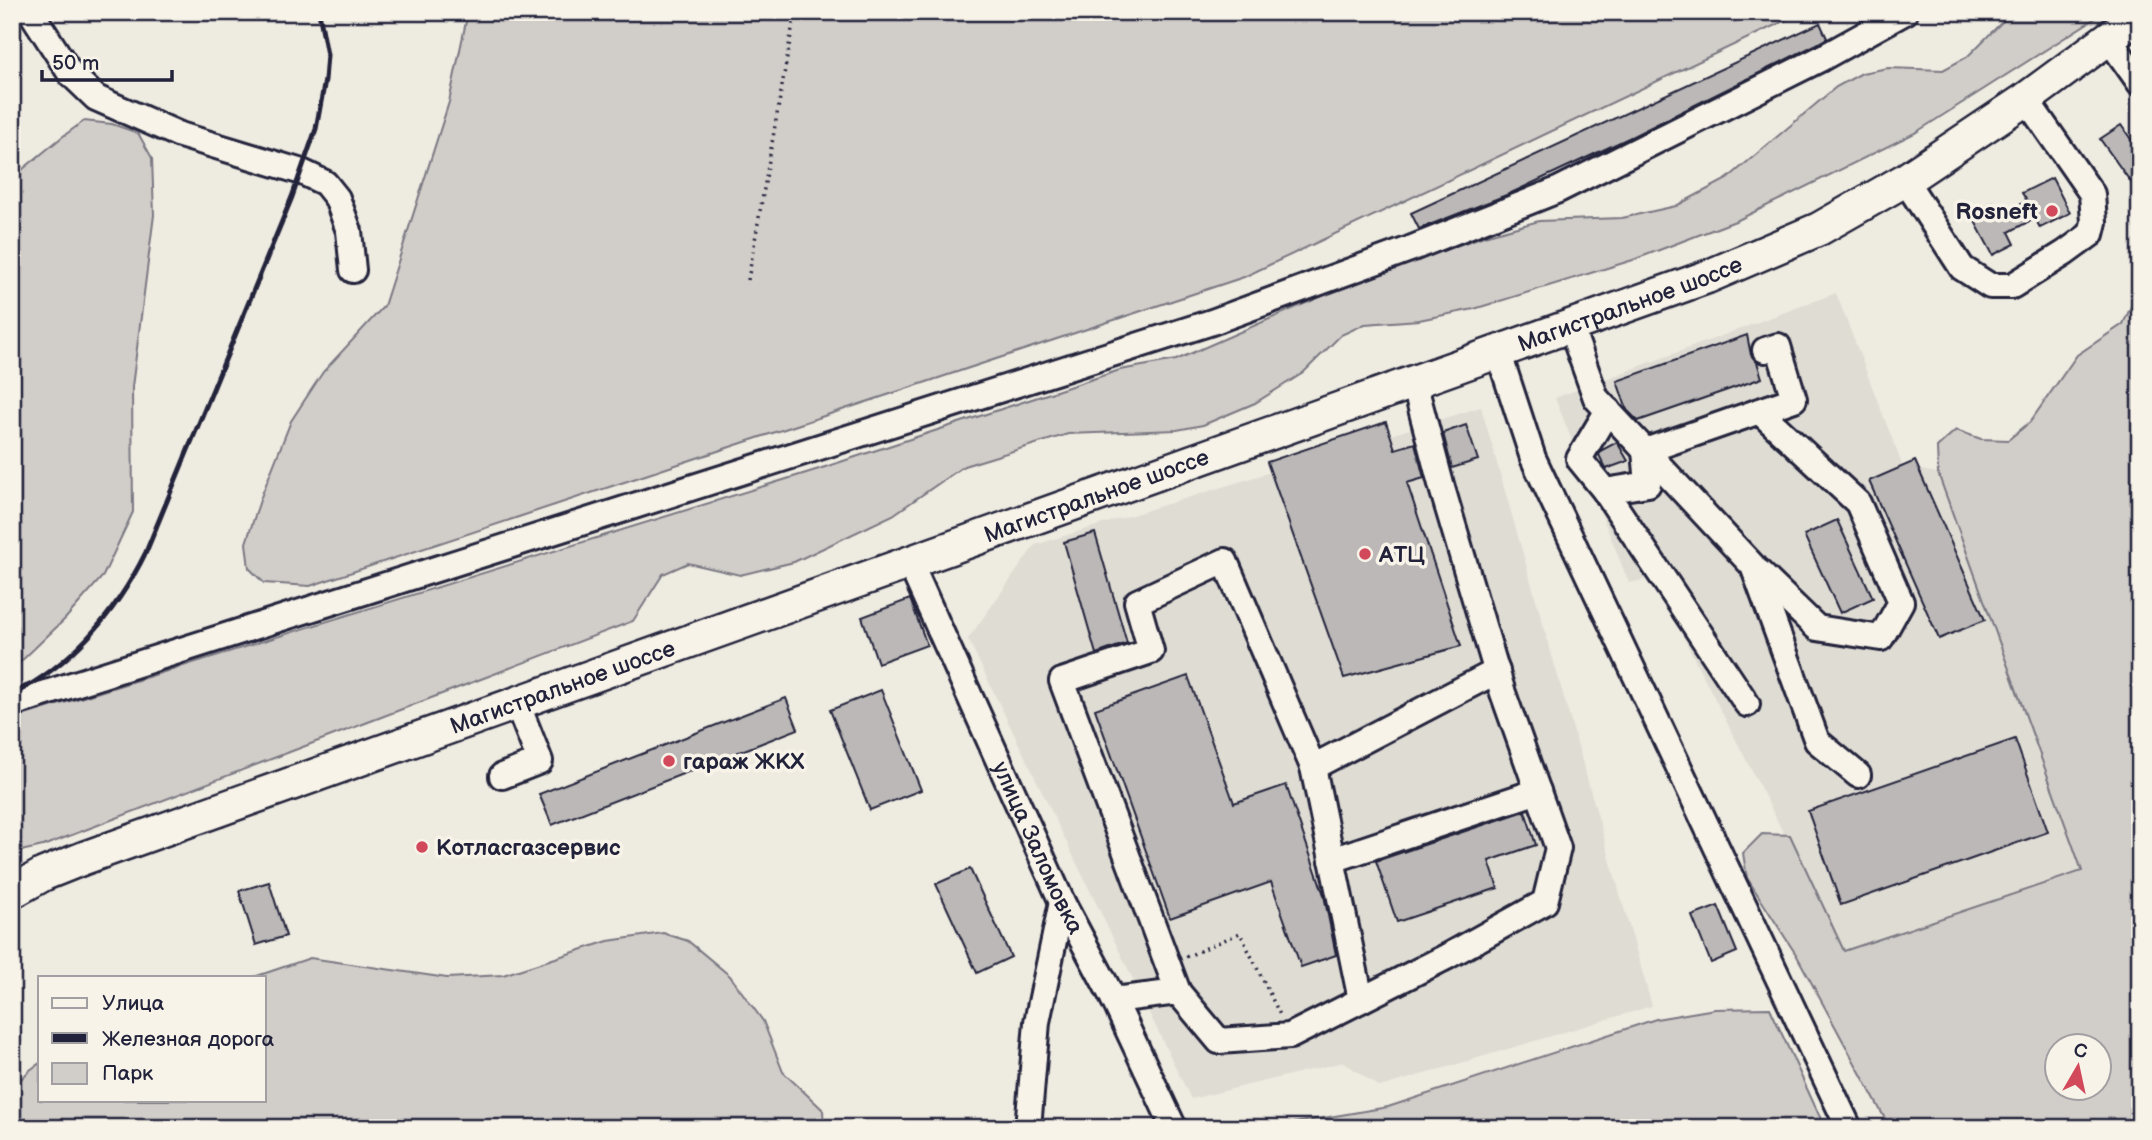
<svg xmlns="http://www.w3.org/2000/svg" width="2152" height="1140" font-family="'Balsamiq Sans',sans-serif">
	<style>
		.built { fill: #dfdcd4 }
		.green { fill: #d1cdc9; stroke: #7a7882; stroke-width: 2; fill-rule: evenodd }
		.building { fill: #bbb8b7; stroke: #22223b; stroke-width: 2 }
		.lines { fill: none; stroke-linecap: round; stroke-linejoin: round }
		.minor-casing { stroke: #22223b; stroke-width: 30 }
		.major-casing { stroke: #22223b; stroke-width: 37 }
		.path { stroke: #22223b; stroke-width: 3.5; stroke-dasharray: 2 5; stroke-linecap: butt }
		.minor { stroke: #f7f3e8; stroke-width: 24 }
		.major { stroke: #f7f3e8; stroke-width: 32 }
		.rail { stroke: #22223b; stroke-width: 5 }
		.poi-dot { fill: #d1495b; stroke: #f7f3e8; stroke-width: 2.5 }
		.labels { text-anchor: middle; stroke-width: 7; stroke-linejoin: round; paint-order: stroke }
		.poi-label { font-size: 23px; font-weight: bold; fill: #22223b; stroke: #f7f3e8; text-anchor: start }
		.street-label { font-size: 23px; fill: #22223b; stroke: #f7f3e8 }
	</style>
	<rect width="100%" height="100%" fill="#eeebe1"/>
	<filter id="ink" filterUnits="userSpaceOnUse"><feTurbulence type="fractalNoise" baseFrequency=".0143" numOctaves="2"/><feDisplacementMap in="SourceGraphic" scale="14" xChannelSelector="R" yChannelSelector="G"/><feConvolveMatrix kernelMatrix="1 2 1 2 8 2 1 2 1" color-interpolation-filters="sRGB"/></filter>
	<g filter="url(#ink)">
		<g class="built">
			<path d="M 1836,293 L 1903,467 L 1938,473 L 2082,871 L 1844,951 L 1653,578 L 1629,583 L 1555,398 Z"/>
			<path d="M 1481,407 L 1652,1006 L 1380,1087 L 1343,1062 L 1191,1099 L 968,639 L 1035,545 Z"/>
		</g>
		<g class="green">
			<path d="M 468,12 L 1803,12 L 1244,277 L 310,586 L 264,583 L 249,568 L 246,543 L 261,497 L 291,421 L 323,372 L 384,306 L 449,102 Z"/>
			<path d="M 2012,12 L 2105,12 L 1915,133 L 1738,220 L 1633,260 L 1474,309 L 1419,320 L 1365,324 L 1341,335 L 1303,373 L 1255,403 L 1203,425 L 1177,430 L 1068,434 L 964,466 L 893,515 L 794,562 L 740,575 L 688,563 L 663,574 L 633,621 L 43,846 L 12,853 L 12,719 L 819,469 L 1120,370 L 1176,360 L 1354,282 L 1484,236 L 1539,221 L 1622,218 L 1676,206 L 1727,179 L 1836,87 L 1862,73 L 1888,68 L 1943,70 L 1967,57 Z"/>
			<path d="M 84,121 L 112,124 L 138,133 L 152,158 L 154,215 L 132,387 L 133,512 L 103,576 L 65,619 L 12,670 L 12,178 L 62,137 Z"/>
			<path d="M 2140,287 L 2140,1128 L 1890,1128 L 1797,956 L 1747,878 L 1743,853 L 1762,834 L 1790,835 L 1844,951 L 2082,871 L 1938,473 L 1937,447 L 1956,430 L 1981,439 L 2008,440 L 2030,422 L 2077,355 L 2123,324 ZM 2058,1046 L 2100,1046 L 2100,1088 L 2058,1088 Z"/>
			<path d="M 663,933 L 688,941 L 730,976 L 763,1021 L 783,1072 L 823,1110 L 824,1128 L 12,1128 L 12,1088 L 30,1070 L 40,1063 L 40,1100 L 264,1100 L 264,977 L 254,977 L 310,958 L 447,978 L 503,975 L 608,941 Z"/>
			<path d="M 1770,1008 L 1825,1128 L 1287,1128 L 1294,1123 L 1388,1107 L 1656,1019 L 1715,1009 Z"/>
		</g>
		<g class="building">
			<path d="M 1820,23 L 1827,38 L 1815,45 L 1633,136 L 1509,194 L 1419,229 L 1411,213 Z"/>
			<path d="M 2121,125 L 2140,152 L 2140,195 L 2100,139 Z"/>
			<path d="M 2052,178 L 2070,213 L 2040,228 L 2035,218 L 2009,232 L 2015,244 L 1993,255 L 1971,214 L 1993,202 L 2000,215 L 2027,201 L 2022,193 Z"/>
			<path d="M 1747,335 L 1751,355 L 1757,362 L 1762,378 L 1638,421 L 1627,410 L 1617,381 Z"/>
			<path d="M 1386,422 L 1395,449 L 1415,443 L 1424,478 L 1407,483 L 1461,646 L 1344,678 L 1267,462 Z"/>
			<path d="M 1466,425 L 1478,460 L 1452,468 L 1443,433 Z"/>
			<path d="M 1617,442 L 1628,461 L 1606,469 L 1599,455 L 1602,450 Z"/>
			<path d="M 1915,461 L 1985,620 L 1939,639 L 1869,481 Z"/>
			<path d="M 1837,520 L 1873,598 L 1840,613 L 1804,535 Z"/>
			<path d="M 1095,533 L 1127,643 L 1096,654 L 1064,542 Z"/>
			<path d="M 910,599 L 927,645 L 878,663 L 862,617 Z"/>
			<path d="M 1188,676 L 1234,803 L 1286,785 L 1324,895 L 1336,955 L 1301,967 L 1271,882 L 1170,918 L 1095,709 Z"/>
			<path d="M 881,690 L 921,790 L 870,810 L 830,710 Z"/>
			<path d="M 786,698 L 798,729 L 552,825 L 539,794 Z"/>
			<path d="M 2015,739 L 2048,832 L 1841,905 L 1808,811 Z"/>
			<path d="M 1525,811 L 1536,845 L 1489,861 L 1498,888 L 1397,922 L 1376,861 Z"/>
			<path d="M 970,869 L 1011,957 L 977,973 L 936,884 Z"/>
			<path d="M 269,882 L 286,936 L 256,945 L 239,891 Z"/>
			<path d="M 1718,906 L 1737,952 L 1711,963 L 1692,916 Z"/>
		</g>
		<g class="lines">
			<g class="minor-casing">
				<g id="minor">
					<path d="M 31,12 L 70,73 L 96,98 L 180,135 L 302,172 L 325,183 L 337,198 L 349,231 L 353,270"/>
					<path d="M 2109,39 L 2140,83"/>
					<path d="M 1905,180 L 1962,268 L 1990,286 L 2012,286 L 2065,253 L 2091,234 L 2094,222 L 2092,194 L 2026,99"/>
					<path d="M 1570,325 L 1596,398 L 1753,566 L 1817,741 L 1858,775"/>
					<path d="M 1498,351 L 1533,458 L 1849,1128"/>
					<path d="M 1608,410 L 1579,459 L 1605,491 L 1648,484 L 1645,451 L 1794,399 L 1778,346 L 1765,350"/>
					<path d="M 1605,491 L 1747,704"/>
					<path id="s1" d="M 910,563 L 1062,902 L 1114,1000 L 1174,1128"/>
					<path d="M 1759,572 L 1817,628 L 1881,638 L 1901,602 L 1858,503 L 1759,411"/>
					<path d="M 12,704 L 1212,322 L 1410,249 L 1558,190 L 1822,58 L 1905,12"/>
					<path d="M 1313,767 L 1361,1000"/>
					<path d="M 502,776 L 540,761 L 517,703"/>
					<path d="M 1332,860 L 1538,791"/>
					<path d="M 1178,992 L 1062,681 L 1151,651 L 1137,602 L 1225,561 L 1313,767 L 1497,671"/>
					<path d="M 1114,1000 L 1178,992 L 1219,1041 L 1290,1036 L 1448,956 L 1545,902 L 1558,848 L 1503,693 L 1442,488 L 1414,382"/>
					<path d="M 1028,1128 L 1037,1022 L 1062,902"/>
				</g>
			</g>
			<g class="major-casing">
				<g id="major">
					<path id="s2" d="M 12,892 L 44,874 L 84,858 L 1707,277 L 1819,229 L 1905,180 L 2026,99 L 2140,15"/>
				</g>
			</g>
			<g class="path">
				<path d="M 748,280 L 795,12"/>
				<path d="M 1186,957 L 1240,933 L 1281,1017"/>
			</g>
			<use href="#minor" class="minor"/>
			<use href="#major" class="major"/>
			<path class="rail" d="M 12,695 C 74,663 116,613 146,552 L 292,197 L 316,129 L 325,80 L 327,55 L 319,12"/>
		</g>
	</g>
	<g class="poi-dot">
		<circle cx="2052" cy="211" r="7"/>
		<circle cx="1365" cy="554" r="7"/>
		<circle cx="669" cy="761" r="7"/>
		<circle cx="422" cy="847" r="7"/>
	</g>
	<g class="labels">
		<g class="poi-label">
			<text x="2038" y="219" text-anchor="end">Rosneft</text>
			<text x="1379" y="562">АТЦ</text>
			<text x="683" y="769">гараж ЖКХ</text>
			<text x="436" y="855">Котласгазсервис</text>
		</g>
		<g class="street-label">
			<text dy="8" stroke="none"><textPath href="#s2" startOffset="1722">Магистральное шоссе</textPath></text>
			<text dy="8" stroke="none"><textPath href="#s2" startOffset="1155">Магистральное шоссе</textPath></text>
			<text dy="8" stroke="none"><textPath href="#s2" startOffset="588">Магистральное шоссе</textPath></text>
			<text dy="8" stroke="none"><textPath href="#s1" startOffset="312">улица Заломовка</textPath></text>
		</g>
	</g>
	<rect width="2152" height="1140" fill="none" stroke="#f7f3e8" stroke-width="42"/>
	<rect x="21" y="21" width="2110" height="1098" fill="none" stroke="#22223b" stroke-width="2.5" filter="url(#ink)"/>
	<rect x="38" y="976" width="228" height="126" fill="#f7f3e8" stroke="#a29fa3" stroke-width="2"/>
	<rect x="52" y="998" width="35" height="10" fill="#f7f3e8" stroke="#a29fa3" stroke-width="2"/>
	<text x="102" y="1010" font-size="21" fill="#22223b">Улица</text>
	<rect x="52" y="1033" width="35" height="10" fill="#22223b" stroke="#a29fa3" stroke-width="2"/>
	<text x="102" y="1046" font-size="21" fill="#22223b">Железная дорога</text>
	<rect x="52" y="1063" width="35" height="21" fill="#d1cdc9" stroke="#a29fa3" stroke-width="2"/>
	<text x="102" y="1080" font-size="21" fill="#22223b">Парк</text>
	<g transform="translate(2078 1067) rotate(9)"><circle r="33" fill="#f7f3e8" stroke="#a29fa3" stroke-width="2"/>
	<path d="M0-5L12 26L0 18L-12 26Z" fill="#d1495b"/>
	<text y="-10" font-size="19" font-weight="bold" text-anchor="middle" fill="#22223b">С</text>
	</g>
	<path d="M42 70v10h130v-10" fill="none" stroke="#22223b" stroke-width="3.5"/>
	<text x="52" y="70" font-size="21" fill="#22223b" stroke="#f7f3e8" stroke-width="5" paint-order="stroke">50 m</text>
</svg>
